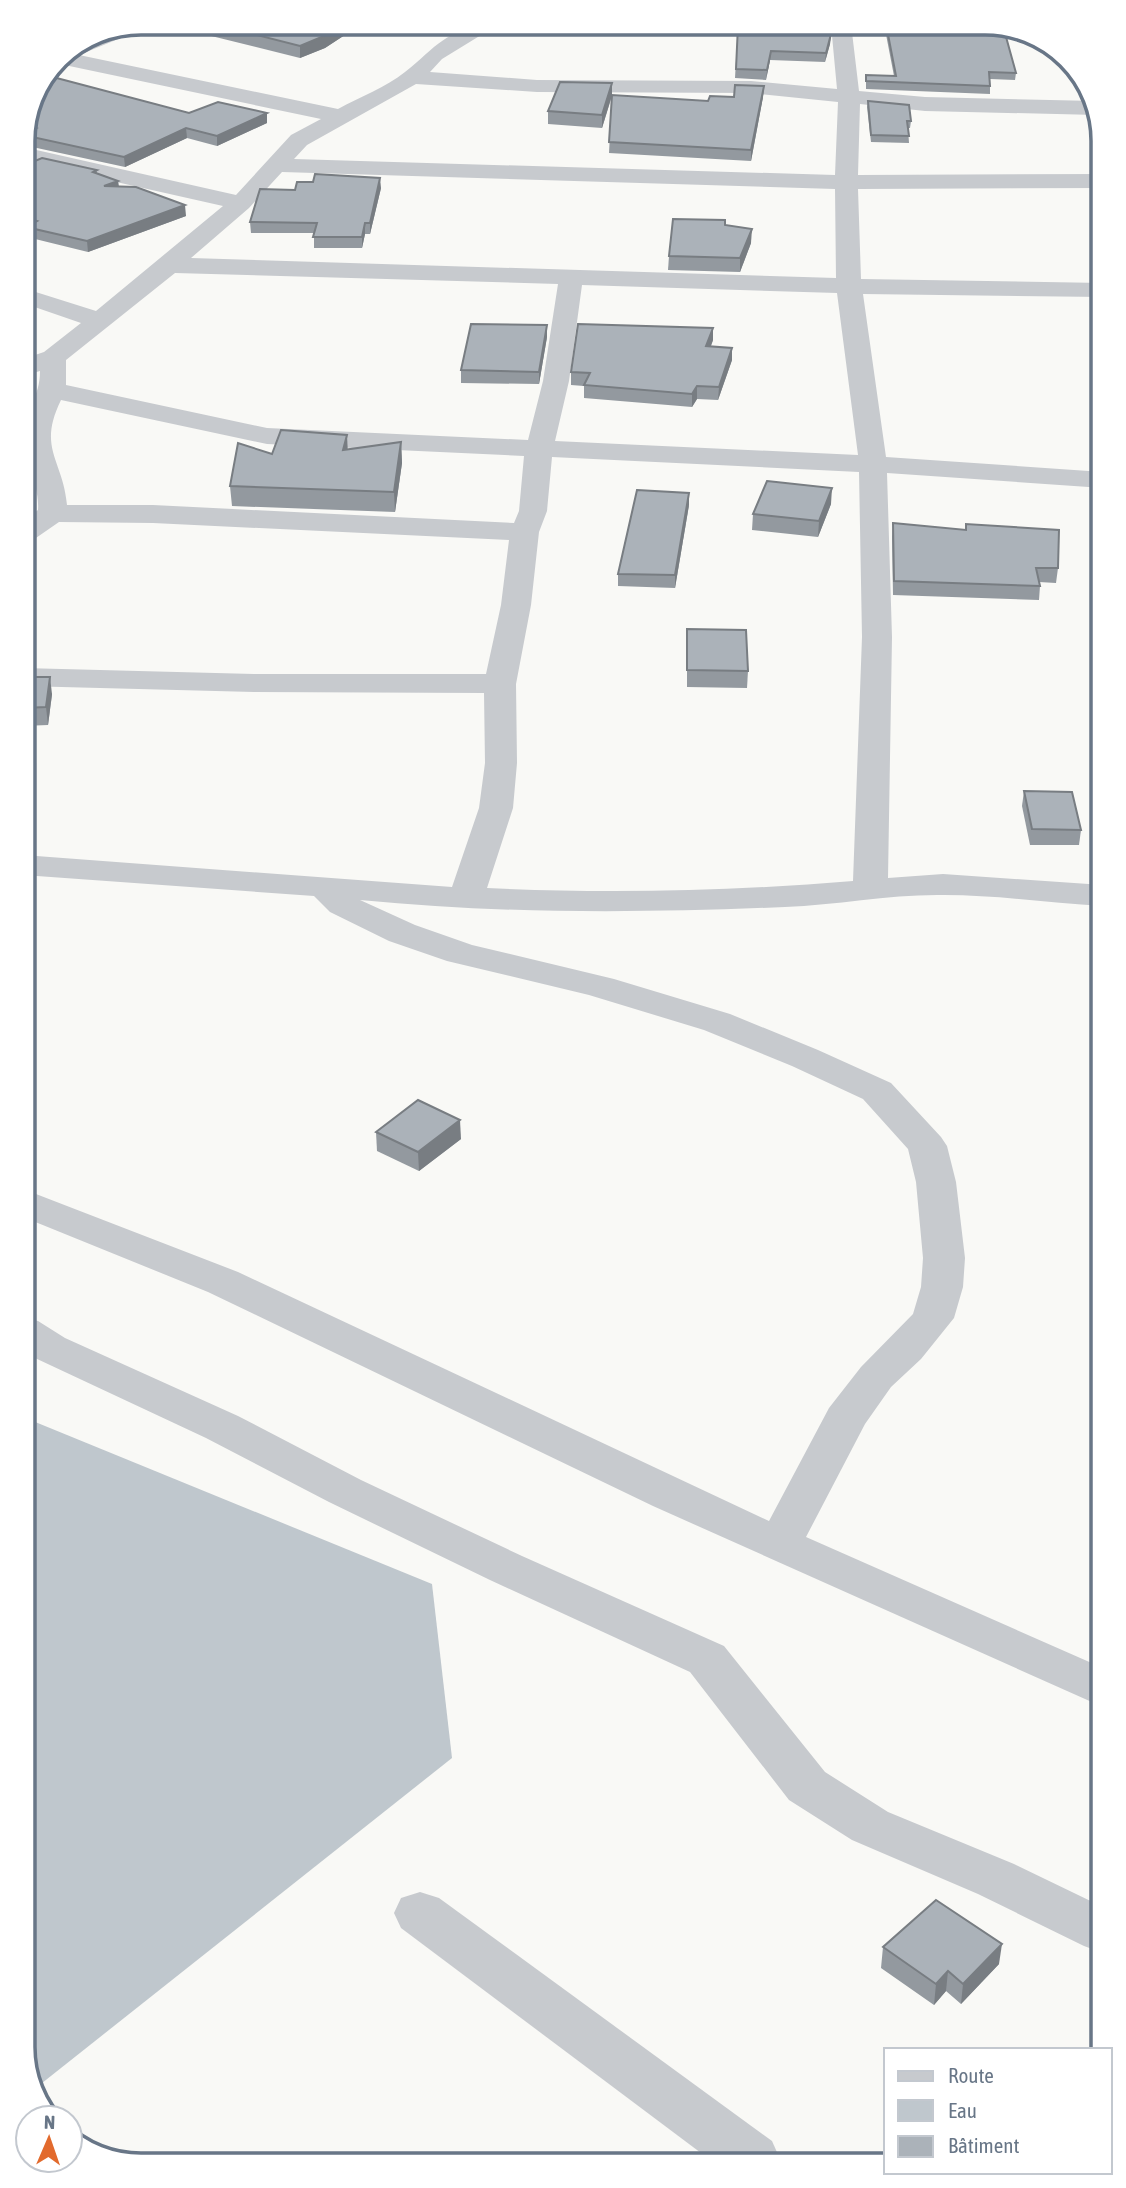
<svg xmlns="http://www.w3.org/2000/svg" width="1126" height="2188" font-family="'Asap Condensed',sans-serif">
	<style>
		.water { fill: #bfc7cd }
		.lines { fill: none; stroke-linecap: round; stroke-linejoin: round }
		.minor { fill: #c7cace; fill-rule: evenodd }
		.wall { fill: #93999f }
		.shaded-wall { fill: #787d82 }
		.building { fill: #abb2b9; stroke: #787d82; stroke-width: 2 }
		.rim { fill: none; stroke: #687687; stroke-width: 3.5 }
	</style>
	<rect width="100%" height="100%" fill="#f9f9f6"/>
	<path class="water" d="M 23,1417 L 432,1584 L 452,1758 L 32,2091 L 23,2047 Z"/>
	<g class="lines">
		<g class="minor">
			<path d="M 851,24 L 859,91 L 925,97 L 1095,101 L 1097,115 L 925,111 L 860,104 L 858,175 L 1103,174 L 1103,188 L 858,189 L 861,279 L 1103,283 L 1103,297 L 863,294 L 886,457 L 1103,472 L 1103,488 L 887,473 L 892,637 L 888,878 L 943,874 L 1103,885 L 1103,906 C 1050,903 997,895 944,895 C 891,894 838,905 785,907 C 643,913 502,914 360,900 L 415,925 L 472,945 L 614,979 L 730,1014 L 818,1050 L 891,1083 L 941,1137 L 947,1146 L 956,1182 L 965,1258 L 963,1287 L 954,1318 L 921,1359 L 891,1387 L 865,1424 L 806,1537 L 1103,1668 L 1103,1707 L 653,1506 L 208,1292 L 23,1217 L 23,1189 L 238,1272 L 769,1521 L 829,1408 L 861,1367 L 913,1314 L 921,1287 L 923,1258 L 916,1182 L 908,1149 L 863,1099 L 792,1066 L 704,1030 L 589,995 L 447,961 L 389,941 L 330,912 L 314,896 L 23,875 L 23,855 L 452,887 L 479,808 L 485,763 L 484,693 L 254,692 L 23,686 L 23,668 L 254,674 L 486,674 L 501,605 L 509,540 L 153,523 L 59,522 L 33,540 L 23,543 L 23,521 L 38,510 C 40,481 20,457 23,429 C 25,406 40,399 40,371 L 23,376 L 23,359 L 44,352 L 81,323 L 23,303 L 23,288 L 96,311 L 223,206 L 23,161 L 23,147 L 236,195 L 291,135 L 321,119 L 55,63 L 58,57 C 88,37 94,32 131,31 L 128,35 L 79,55 L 338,109 C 360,97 386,87 405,72 C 437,47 445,28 489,28 L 486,32 L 442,59 L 430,72 L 537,80 L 751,81 L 837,89 L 831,25 ZM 416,84 L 537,92 L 751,93 L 838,102 L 835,175 L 294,159 L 307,145 ZM 282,172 L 835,189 L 836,278 L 191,258 L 249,208 ZM 175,273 L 558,284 L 543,381 L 528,440 L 267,428 L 66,385 L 66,360 ZM 582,285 L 837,293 L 858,455 L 555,441 L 569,381 ZM 61,400 L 267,444 L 524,456 L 519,511 L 514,523 L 153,505 L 67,505 C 63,459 37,449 61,400 ZM 552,457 L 859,472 L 862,637 L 853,881 C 731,891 609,894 487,888 L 513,808 L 517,763 L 516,684 L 531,605 L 539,532 L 547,511 Z"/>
			<path d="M 23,1317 L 38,1321 L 65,1338 L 238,1416 L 361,1480 L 522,1556 L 724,1646 L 825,1772 L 888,1812 L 1014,1864 L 1103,1907 L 1103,1953 L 1084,1946 L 978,1894 L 852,1840 L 789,1800 L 690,1672 L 490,1580 L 329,1502 L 206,1438 L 35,1358 L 23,1350 Z"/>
			<path d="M 420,1892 L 439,1898 L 772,2141 L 780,2159 L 709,2159 L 401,1928 L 394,1913 L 401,1898 Z"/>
		</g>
	</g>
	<g class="wall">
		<path d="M 994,23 L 1016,73 L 1015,80 L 990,79 L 990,94 L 866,89 L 866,75 L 894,76 L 884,24 Z"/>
		<path d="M 738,25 L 831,34 L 830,44 L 825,62 L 770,60 L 766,80 L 735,78 Z"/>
		<path d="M 354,29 L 325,48 L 300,58 L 191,31 Z"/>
		<path d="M 49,76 L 189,113 L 267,113 L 267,123 L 217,146 L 187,138 L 125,167 L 23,145 L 23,133 Z"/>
		<path d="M 612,83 L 612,95 L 708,101 L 734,97 L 764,86 L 763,97 L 751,161 L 609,153 L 612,96 L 602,128 L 548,124 L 548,111 Z"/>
		<path d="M 868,101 L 911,121 L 910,128 L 908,128 L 909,143 L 871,142 L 867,107 Z"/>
		<path d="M 23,166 L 97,170 L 97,173 L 118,181 L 119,187 L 186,216 L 88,252 L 27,237 L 26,228 L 23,227 Z"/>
		<path d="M 381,188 L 370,234 L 365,234 L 362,248 L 314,248 L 314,233 L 251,233 L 250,222 Z"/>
		<path d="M 725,225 L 751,243 L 740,272 L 668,270 L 669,256 Z"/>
		<path d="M 547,325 L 547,337 L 539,384 L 461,383 L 461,370 Z"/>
		<path d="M 713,340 L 711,346 L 732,360 L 718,400 L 697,399 L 692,407 L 584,398 L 584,386 L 571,385 L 571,372 Z"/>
		<path d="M 401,442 L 402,463 L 395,512 L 232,506 L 230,486 L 272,454 L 348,450 Z"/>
		<path d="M 831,504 L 818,537 L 752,530 L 753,514 Z"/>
		<path d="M 689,505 L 675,588 L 618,586 L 618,574 Z"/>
		<path d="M 893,523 L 1058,568 L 1056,583 L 1039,582 L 1040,586 L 1039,600 L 893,595 L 892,537 Z"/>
		<path d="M 687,629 L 748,671 L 747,688 L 687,687 Z"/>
		<path d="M 23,677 L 52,694 L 48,725 L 23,726 Z"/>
		<path d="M 1024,791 L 1081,830 L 1079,845 L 1030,845 L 1022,806 Z"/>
		<path d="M 376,1132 L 461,1139 L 419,1171 L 377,1151 Z"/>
		<path d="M 883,1947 L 999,1964 L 961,2004 L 946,1991 L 934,2005 L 881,1968 Z"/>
	</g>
	<g class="shaded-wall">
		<path d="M 335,29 L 354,29 L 325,48 L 300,58 L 300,46 Z"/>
		<path d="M 831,34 L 830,44 L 825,62 L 826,53 Z"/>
		<path d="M 771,51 L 770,60 L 766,80 L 767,70 Z"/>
		<path d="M 612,83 L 612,95 L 602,128 L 602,115 Z"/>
		<path d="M 764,86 L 763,97 L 751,161 L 751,150 Z"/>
		<path d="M 267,113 L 267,123 L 217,146 L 217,136 Z"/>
		<path d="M 186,128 L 187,138 L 125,167 L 124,157 Z"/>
		<path d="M 380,178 L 381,188 L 370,234 L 370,223 Z"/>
		<path d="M 118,181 L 119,191 L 104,186 Z"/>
		<path d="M 185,205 L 186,216 L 88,252 L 87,241 Z"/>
		<path d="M 365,223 L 365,234 L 362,248 L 362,237 Z"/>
		<path d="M 752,229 L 751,243 L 740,272 L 740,258 Z"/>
		<path d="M 547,325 L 547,337 L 539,384 L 539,372 Z"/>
		<path d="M 713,328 L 713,340 L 706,358 L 706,346 Z"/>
		<path d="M 732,348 L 732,360 L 718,400 L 719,387 Z"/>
		<path d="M 697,386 L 697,399 L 692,407 L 692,394 Z"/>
		<path d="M 347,435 L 348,455 L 343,450 Z"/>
		<path d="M 401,442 L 402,463 L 395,512 L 394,492 Z"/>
		<path d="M 832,488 L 831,504 L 818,537 L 819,521 Z"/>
		<path d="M 689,493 L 689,505 L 675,588 L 675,575 Z"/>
		<path d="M 50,677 L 52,694 L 48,725 L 46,707 Z"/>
		<path d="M 460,1120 L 461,1139 L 419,1171 L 418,1152 Z"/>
		<path d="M 1002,1944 L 999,1964 L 961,2004 L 963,1984 Z"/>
		<path d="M 948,1971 L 946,1991 L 934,2005 L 936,1984 Z"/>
	</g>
	<g class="building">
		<path d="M 994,23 L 1003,26 L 1016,73 L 989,72 L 990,86 L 866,81 L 866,75 L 896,76 L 886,24 Z"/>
		<path d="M 738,25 L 757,26 L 757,25 L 830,25 L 831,34 L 826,53 L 771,51 L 767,70 L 736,69 Z"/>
		<path d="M 335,29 L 324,36 L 300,46 L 237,30 Z"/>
		<path d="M 49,76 L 189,113 L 218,102 L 267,113 L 217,136 L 186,128 L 124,157 L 23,135 L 23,133 L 36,128 L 27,125 Z"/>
		<path d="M 560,82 L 612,83 L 602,115 L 548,111 Z"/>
		<path d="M 735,85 L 764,86 L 751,150 L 609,142 L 612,95 L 708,101 L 710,96 L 734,97 Z"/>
		<path d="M 868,101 L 909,105 L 911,121 L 907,121 L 909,136 L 871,135 Z"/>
		<path d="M 42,158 L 97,170 L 93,172 L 118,181 L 104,186 L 136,187 L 185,205 L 87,241 L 26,227 L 37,221 L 23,217 L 23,166 Z"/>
		<path d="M 315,174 L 380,178 L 370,223 L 365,223 L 362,237 L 313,237 L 317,223 L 250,222 L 260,189 L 295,190 L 297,182 L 313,182 Z"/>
		<path d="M 673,219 L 725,220 L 725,225 L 752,229 L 740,258 L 669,256 Z"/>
		<path d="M 471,324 L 547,325 L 539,372 L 461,370 Z"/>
		<path d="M 578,324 L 713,328 L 706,346 L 732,348 L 719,387 L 697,386 L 692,394 L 584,385 L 590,373 L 571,372 Z"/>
		<path d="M 281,430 L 347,435 L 343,450 L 401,442 L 394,492 L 230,486 L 238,443 L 272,454 Z"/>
		<path d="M 767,481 L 832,488 L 819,521 L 753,514 Z"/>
		<path d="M 637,490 L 689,493 L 675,575 L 618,574 Z"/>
		<path d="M 893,523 L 966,530 L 966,524 L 1059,530 L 1058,568 L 1036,568 L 1040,586 L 894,581 Z"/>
		<path d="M 687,629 L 746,630 L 748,671 L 687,670 Z"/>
		<path d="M 23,677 L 50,677 L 46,707 L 23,708 Z"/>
		<path d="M 1024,791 L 1072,792 L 1081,830 L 1032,829 Z"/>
		<path d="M 418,1100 L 460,1120 L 418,1152 L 376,1132 Z"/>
		<path d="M 936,1900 L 1002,1944 L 963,1984 L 948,1971 L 936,1984 L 883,1947 Z"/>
	</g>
	<path d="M0 0H1126V2188H0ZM141 35H985A106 106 0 0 1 1091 141V2047A106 106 0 0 1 985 2153H141A106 106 0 0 1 35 2047V141A106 106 0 0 1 141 35Z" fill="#fff" fill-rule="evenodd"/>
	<path class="rim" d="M141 35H985A106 106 0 0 1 1091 141V2047A106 106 0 0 1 985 2153H141A106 106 0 0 1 35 2047V141A106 106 0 0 1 141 35Z"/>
	<rect x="884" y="2048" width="228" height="126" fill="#ffffff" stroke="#c3c8cf" stroke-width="2"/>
	<rect x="898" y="2071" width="35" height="10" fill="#c7cace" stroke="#c3c8cf" stroke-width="2"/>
	<text x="948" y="2083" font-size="21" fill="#687687">Route</text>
	<rect x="898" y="2100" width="35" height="21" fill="#bfc7cd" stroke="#c3c8cf" stroke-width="2"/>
	<text x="948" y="2118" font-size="21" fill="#687687">Eau</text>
	<rect x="898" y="2136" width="35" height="21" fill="#abb2b9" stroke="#c3c8cf" stroke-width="2"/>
	<text x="948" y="2153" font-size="21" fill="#687687">Bâtiment</text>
	<g transform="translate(49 2139) rotate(2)"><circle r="33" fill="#ffffff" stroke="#c3c8cf" stroke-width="2"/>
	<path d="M0-5L12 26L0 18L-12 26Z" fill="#e26a2d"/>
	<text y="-10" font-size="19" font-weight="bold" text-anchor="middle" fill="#687687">N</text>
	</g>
</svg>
